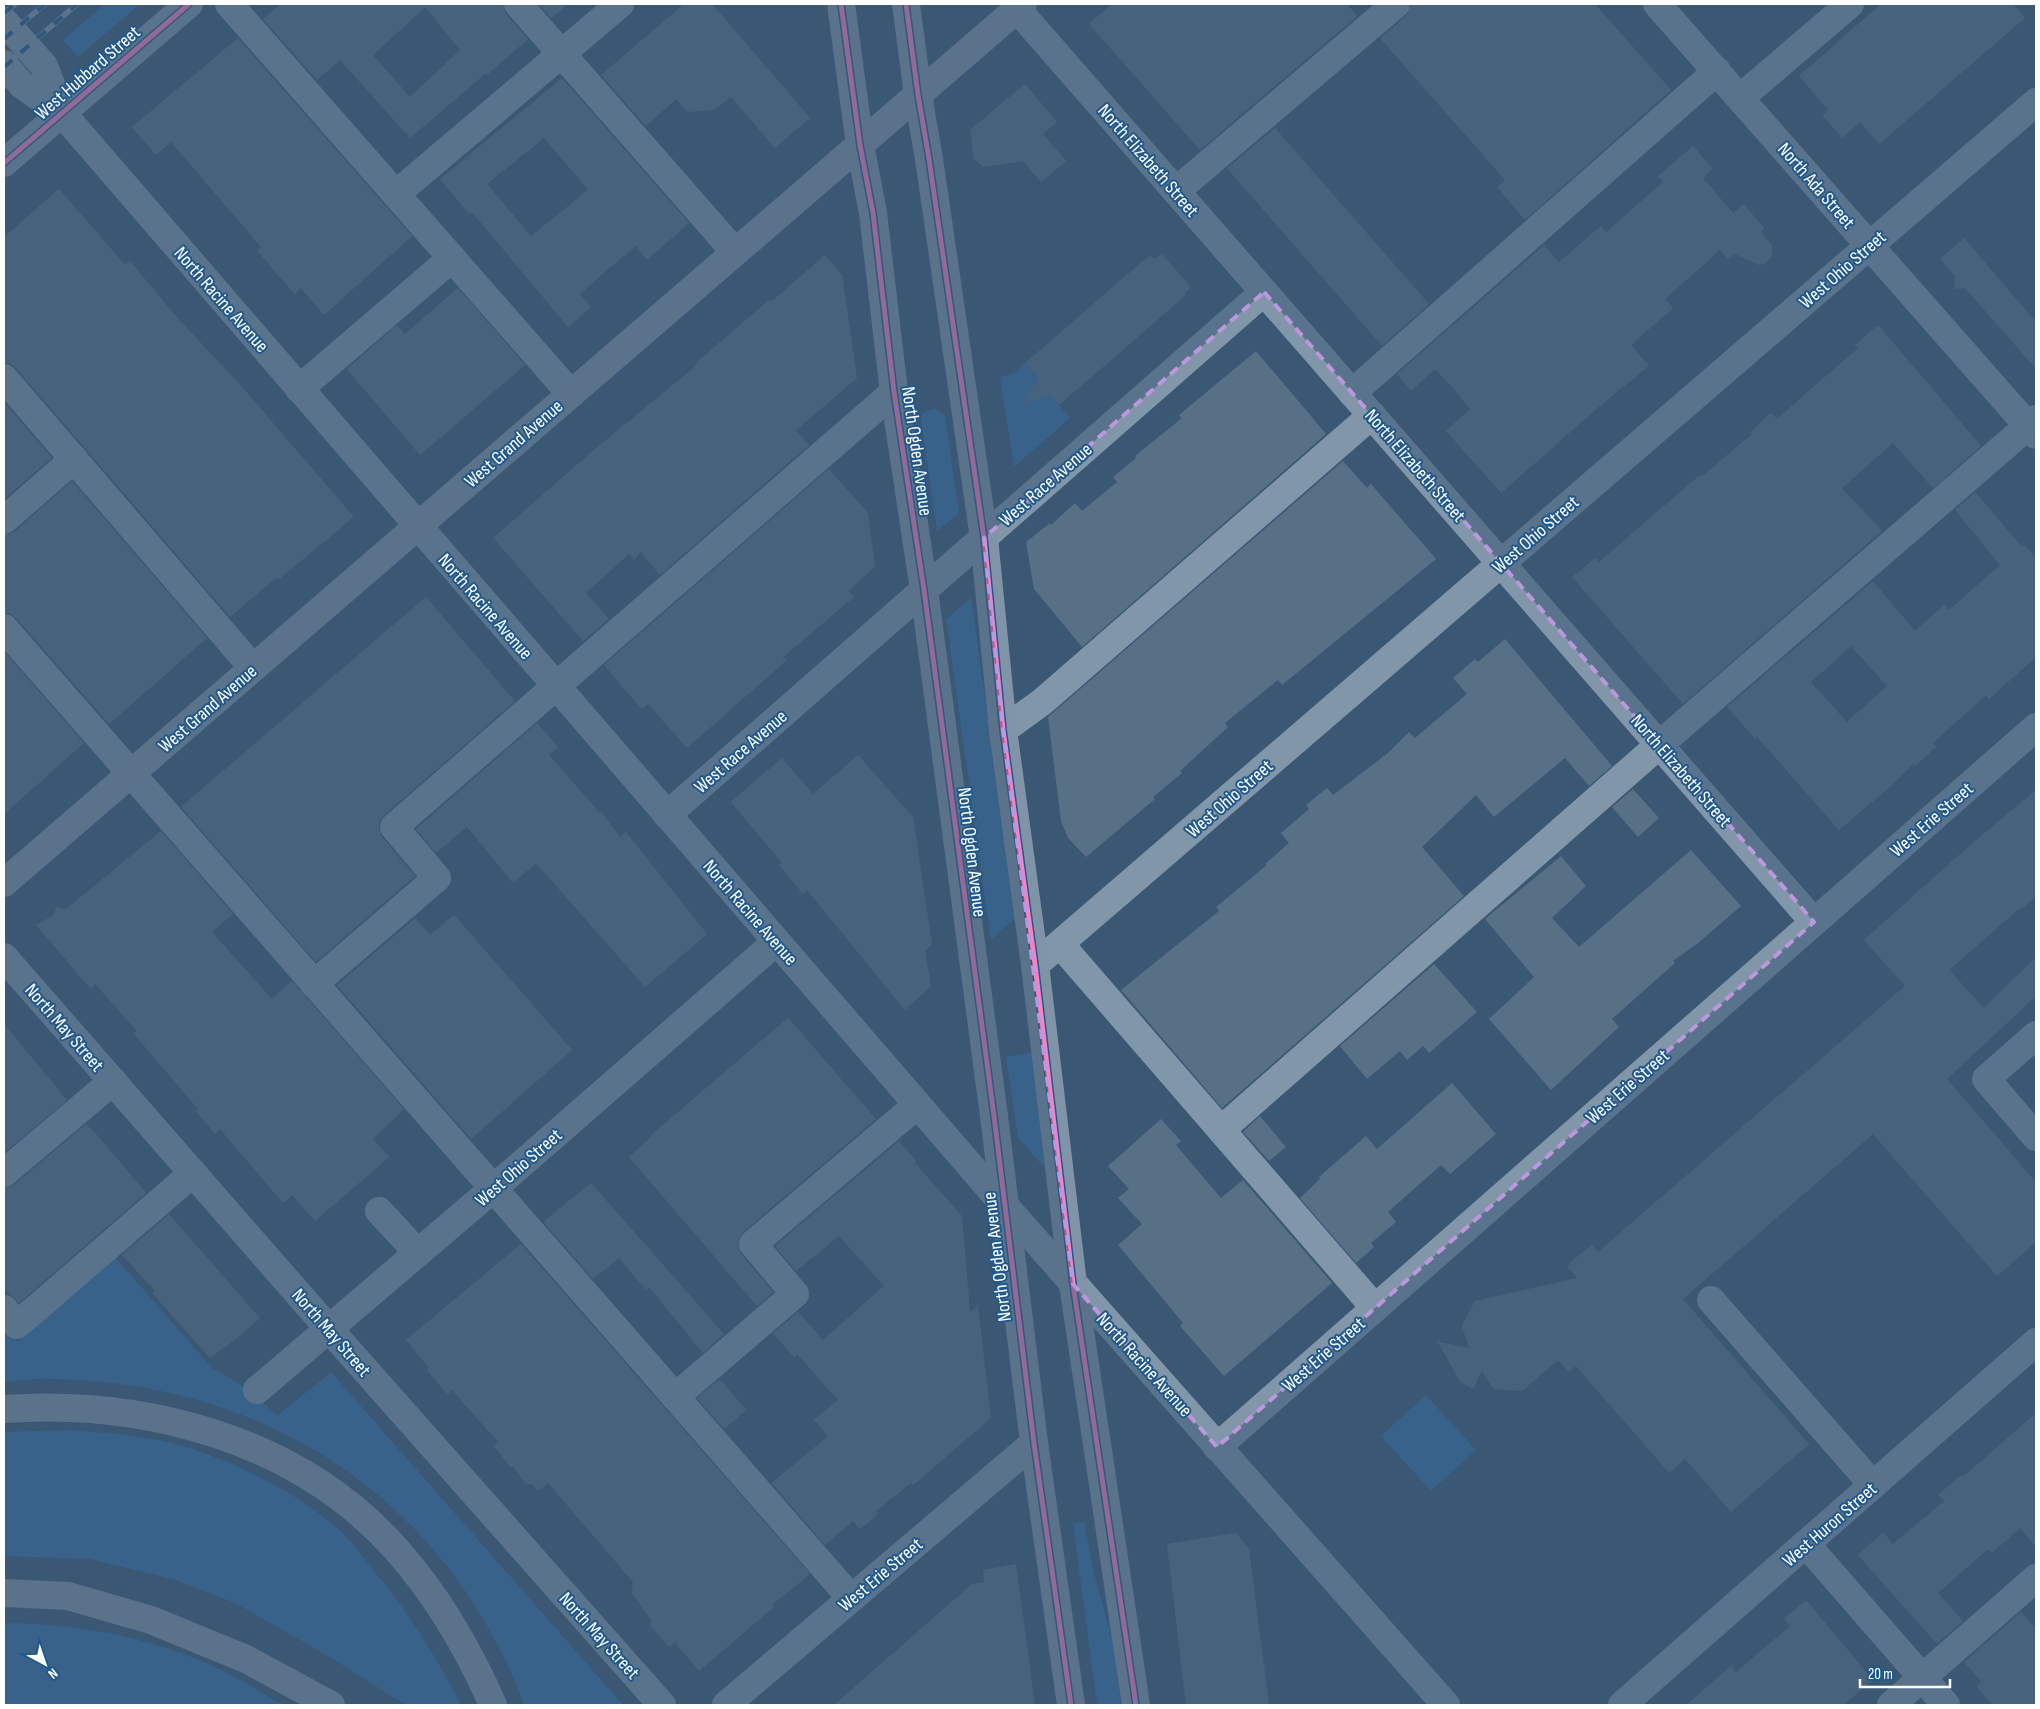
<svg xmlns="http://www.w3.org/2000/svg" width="2040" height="1709" font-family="'Sofia Sans Condensed',sans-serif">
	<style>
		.green { fill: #376fa3 }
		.building { fill: #587086; fill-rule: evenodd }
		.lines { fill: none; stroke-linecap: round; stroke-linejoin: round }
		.minor { stroke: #8196a8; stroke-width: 28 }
		.major { stroke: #8194a7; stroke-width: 28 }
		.highway { stroke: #8194a7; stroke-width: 28 }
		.rail-casing { stroke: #8194a7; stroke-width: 5.5 }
		.rail { stroke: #22598d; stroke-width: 4; stroke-dasharray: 11; stroke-linecap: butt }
		.cycleway-casing { stroke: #22598d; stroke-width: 8 }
		.cycleway { stroke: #ff80c0; stroke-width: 5 }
		.marked { fill: none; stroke: #bd96df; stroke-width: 4; stroke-dasharray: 10 6; stroke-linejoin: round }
		.labels { text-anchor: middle; stroke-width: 4; stroke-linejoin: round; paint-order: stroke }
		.street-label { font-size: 19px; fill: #fff; stroke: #22598d }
	</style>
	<rect width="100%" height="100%" fill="#3a5874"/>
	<g class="green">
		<path d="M 105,4 L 140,4 L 78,57 L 63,40 Z"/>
		<path d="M 1025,363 L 1038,378 L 1033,386 L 1035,394 L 1042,398 L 1051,395 L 1070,418 L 1014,467 L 1000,377 L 1015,373 Z"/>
		<path d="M 934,408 L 945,416 L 959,513 L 937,531 L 921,420 L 922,414 Z"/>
		<path d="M 971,598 L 1016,917 L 991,940 L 946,619 Z"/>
		<path d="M 1035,1052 L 1048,1172 L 1018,1137 L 1006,1057 Z"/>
		<path d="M 114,1256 L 212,1368 L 237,1382 L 278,1415 L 331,1372 L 623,1705 L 524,1705 C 512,1669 492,1633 472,1601 C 376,1455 221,1381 49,1379 C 34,1378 19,1381 4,1382 L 4,1326 L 18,1342 Z"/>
		<path d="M 1426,1395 L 1476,1450 L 1431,1491 L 1381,1436 Z"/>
		<path d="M 67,1430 C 107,1433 148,1435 186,1447 C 240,1464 293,1491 336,1527 C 351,1540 363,1557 375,1572 C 410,1615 436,1656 461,1705 L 406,1705 L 333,1659 L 235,1603 L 176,1580 L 90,1559 L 4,1556 L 4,1432 Z"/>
		<path d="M 1084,1522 L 1095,1578 L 1113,1642 L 1121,1705 L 1097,1705 L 1073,1523 Z"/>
		<path d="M 4,1623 C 83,1624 163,1639 233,1676 C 250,1685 267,1696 283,1705 L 4,1705 Z"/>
	</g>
	<g class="building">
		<path d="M 281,4 L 503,4 L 506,14 L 528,39 L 487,75 L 486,73 L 410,138 L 340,60 L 317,80 L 263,19 ZM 425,7 L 460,50 L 410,97 L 373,55 Z"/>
		<path d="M 539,4 L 568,4 L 551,18 Z"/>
		<path d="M 684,4 L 712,4 L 810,118 L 775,148 L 731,97 L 714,110 L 688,112 L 676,99 L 646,126 L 601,75 Z"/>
		<path d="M 1112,4 L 1347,4 L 1357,16 L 1200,150 L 1089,24 Z"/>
		<path d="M 1412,4 L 1595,4 L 1671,90 L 1525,220 L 1497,187 L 1505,180 L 1380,38 L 1406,16 Z"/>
		<path d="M 1881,4 L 2013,4 L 2025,18 L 1879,144 L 1860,122 L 1842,138 L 1822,115 L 1828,110 L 1799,76 Z"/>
		<path d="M 238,38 L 412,236 L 324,315 L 301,288 L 295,294 L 276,273 L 257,250 L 261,247 L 171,142 L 156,155 L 132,127 Z"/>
		<path d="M 562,78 L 689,223 L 647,260 L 636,246 L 606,271 L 580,294 L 591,307 L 568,327 L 472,212 L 469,214 L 440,179 ZM 544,138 L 588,190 L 531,236 L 487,184 Z"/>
		<path d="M 1025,84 L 1057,122 L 1043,134 L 1066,161 L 1041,182 L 1023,161 L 983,167 L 974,159 L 970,130 Z"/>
		<path d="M 1275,128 L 1429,304 L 1382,346 L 1227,168 Z"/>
		<path d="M 1693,146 L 1713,169 L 1703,178 L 1733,213 L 1744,204 L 1764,228 L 1761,232 L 1772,245 L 1772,256 L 1765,264 L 1759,265 L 1735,254 L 1728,259 L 1720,250 L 1665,299 L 1673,308 L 1631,345 L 1649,366 L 1601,405 L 1501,493 L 1446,431 L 1470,409 L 1453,388 L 1435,369 L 1411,391 L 1397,374 L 1544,245 L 1559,262 L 1601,226 L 1606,232 L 1663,182 L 1658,176 Z"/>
		<path d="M 59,189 L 125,265 L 130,261 L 174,314 L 243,388 L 354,517 L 279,579 L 277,577 L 230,617 L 16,368 L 10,363 L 4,363 L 4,237 Z"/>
		<path d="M 1964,238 L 2036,322 L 2036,369 L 1965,288 L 1954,289 L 1955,276 L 1940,259 Z"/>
		<path d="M 1162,254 L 1191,287 L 1185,293 L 1185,296 L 1059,405 L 1051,395 L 1023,404 L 1038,378 L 1025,363 L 1150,255 L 1154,259 Z"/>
		<path d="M 825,255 L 842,275 L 857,378 L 796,430 L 809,445 L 660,575 L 641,552 L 634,560 L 629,554 L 586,593 L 609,619 L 583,641 L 493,538 L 595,449 L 697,365 L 696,363 L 721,341 L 770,299 L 772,301 Z"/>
		<path d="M 458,288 L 525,365 L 420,455 L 347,369 L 397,325 L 405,334 Z"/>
		<path d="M 1878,325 L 1981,446 L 1933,488 L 1893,443 L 1842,488 L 1882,531 L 1683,704 L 1572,577 L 1595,558 L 1599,562 L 1700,475 L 1701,477 L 1752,434 L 1750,432 L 1771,413 L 1777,419 L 1858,348 L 1855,345 Z"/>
		<path d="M 1256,351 L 1326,434 L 1082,647 L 1034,589 L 1026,542 L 1050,523 L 1051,525 L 1075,503 L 1082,511 L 1117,482 L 1113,477 L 1136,458 L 1135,456 L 1182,418 L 1179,415 Z"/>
		<path d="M 4,402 L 52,458 L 4,499 Z"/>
		<path d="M 1343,461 L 1367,488 L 1371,484 L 1436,559 L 1282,685 L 1278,680 L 1225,723 L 1228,727 L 1180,771 L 1182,773 L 1153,797 L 1155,799 L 1086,857 L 1068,838 L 1061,821 L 1048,717 Z"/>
		<path d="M 829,469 L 868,513 L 875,567 L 848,591 L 854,597 L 783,657 L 786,661 L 687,748 L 648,704 L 642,709 L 604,665 Z"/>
		<path d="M 72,481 L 207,638 L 109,724 L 16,618 L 9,613 L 4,613 L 4,535 L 14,532 Z"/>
		<path d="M 1975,492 L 2022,547 L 2024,545 L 2036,558 L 2036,657 L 1989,699 L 1986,695 L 1933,743 L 1936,747 L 1915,766 L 1913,764 L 1890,787 L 1839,830 L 1757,737 L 1755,739 L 1727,707 L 1873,581 L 1915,631 L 1944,605 L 1949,610 L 2000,565 L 1955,510 ZM 1851,646 L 1887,686 L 1847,722 L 1811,682 Z"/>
		<path d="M 426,597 L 515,701 L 383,816 L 379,822 L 379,829 L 382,837 L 415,876 L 316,962 L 181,807 Z"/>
		<path d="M 1505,639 L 1612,766 L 1589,786 L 1565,758 L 1494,817 L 1476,795 L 1422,847 L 1464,896 L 1222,1108 L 1121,990 L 1219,911 L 1216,907 L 1267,865 L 1265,864 L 1289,843 L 1281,833 L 1309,809 L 1306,805 L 1327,788 L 1333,795 L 1388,753 L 1409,732 L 1415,738 L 1467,694 L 1453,678 L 1475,659 L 1478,662 Z"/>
		<path d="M 4,651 L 84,743 L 4,814 Z"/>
		<path d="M 537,723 L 558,747 L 549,755 L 600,813 L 601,811 L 620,837 L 626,832 L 707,934 L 645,987 L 536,863 L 513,883 L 467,827 L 436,853 L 416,829 Z"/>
		<path d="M 858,755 L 913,817 L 932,944 L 925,951 L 931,986 L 905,1010 L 807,890 L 803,894 L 779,865 L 782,863 L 731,802 L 782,758 L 813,794 Z"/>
		<path d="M 1633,789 L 1659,818 L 1638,837 L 1612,807 Z"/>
		<path d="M 2036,790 L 2036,897 L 2021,909 L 2020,908 L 1949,970 L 1984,1008 L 2036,957 L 2036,996 L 1947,1079 L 2036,1182 L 2036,1242 L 1997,1276 L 1873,1134 L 1683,1299 L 1809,1444 L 1731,1512 L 1685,1459 L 1669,1473 L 1576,1366 L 1569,1372 L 1558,1360 L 1522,1391 L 1493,1389 L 1482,1371 L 1473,1389 L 1460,1382 L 1438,1342 L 1469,1348 L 1462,1326 L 1475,1301 L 1577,1278 L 1567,1266 L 1578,1256 L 1592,1245 L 1598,1252 L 1905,986 L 1864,940 L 1969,846 Z"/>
		<path d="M 161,831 L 233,914 L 212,932 L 272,999 L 292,981 L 404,1109 L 373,1139 L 389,1157 L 315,1221 L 292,1195 L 283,1203 L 220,1129 L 215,1134 L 196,1111 L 198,1109 L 134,1034 L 137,1031 L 95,984 L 91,989 L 36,925 L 54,915 L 56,907 L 66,909 Z"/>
		<path d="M 1691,850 L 1741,906 L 1698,943 L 1673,961 L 1675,963 L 1612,1019 L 1619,1027 L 1551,1090 L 1489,1019 L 1534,977 L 1485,919 L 1561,856 L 1586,886 L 1552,918 L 1579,947 Z"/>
		<path d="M 454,915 L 572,1050 L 471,1139 L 337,985 L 415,918 L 430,935 Z"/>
		<path d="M 1434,964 L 1477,1012 L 1429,1053 L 1423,1046 L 1407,1060 L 1400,1051 L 1367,1079 L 1340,1046 Z"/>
		<path d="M 788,1018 L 876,1119 L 743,1232 L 739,1238 L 738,1246 L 741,1254 L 773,1292 L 757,1306 L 629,1157 L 652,1136 L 651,1135 Z"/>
		<path d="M 4,1024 L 67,1100 L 4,1153 Z"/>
		<path d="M 1452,1083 L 1496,1134 L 1450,1174 L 1441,1165 L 1388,1212 L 1396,1222 L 1371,1243 L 1374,1247 L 1356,1263 L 1300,1198 L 1320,1179 L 1319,1177 L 1366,1136 L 1377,1149 Z"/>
		<path d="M 1260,1116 L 1286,1147 L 1269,1161 L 1243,1132 Z"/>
		<path d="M 1161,1119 L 1181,1141 L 1176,1145 L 1221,1198 L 1243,1180 L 1332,1283 L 1224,1376 L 1180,1326 L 1183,1323 L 1118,1245 L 1142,1224 L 1118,1198 L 1129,1189 L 1108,1166 Z"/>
		<path d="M 86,1124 L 101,1139 L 146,1193 L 19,1303 L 4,1289 L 4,1188 L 14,1185 Z"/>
		<path d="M 899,1141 L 916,1161 L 915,1163 L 962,1216 L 970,1312 L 978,1306 L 991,1418 L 913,1485 L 911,1483 L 876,1511 L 878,1514 L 860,1529 L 853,1521 L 825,1545 L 772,1483 L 828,1436 L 814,1420 L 838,1400 L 797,1354 L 794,1357 L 773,1333 L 798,1312 L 823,1340 L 884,1286 L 839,1236 L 796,1271 L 775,1246 Z"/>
		<path d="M 591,1183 L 724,1334 L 703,1353 L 649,1287 L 646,1290 L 619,1258 L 593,1279 L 545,1224 L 544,1221 Z"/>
		<path d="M 169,1214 L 260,1318 L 240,1336 L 210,1358 L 153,1294 L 155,1291 L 122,1255 Z"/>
		<path d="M 521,1244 L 810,1574 L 772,1605 L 774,1607 L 699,1671 L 675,1642 L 669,1647 L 649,1624 L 652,1621 L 632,1593 L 633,1582 L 548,1483 L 538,1491 L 532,1484 L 526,1484 L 513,1466 L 511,1468 L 494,1446 L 498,1442 L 452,1390 L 447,1394 L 427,1370 L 429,1368 L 406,1340 Z"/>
		<path d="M 720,1379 L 746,1410 L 724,1429 L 697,1398 Z"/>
		<path d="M 2036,1413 L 2036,1547 L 2020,1528 L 1992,1553 L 1988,1549 L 1938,1593 L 1963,1621 L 1937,1644 L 1858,1555 L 1883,1532 L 1893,1544 L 1944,1501 L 1938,1495 L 1961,1475 L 1963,1477 Z"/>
		<path d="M 1236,1533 L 1249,1549 L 1269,1705 L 1186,1705 L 1167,1544 Z"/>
		<path d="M 1016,1564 L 1035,1705 L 834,1705 L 972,1584 L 984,1582 L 983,1570 Z"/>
		<path d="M 1806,1600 L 1873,1680 L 1843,1705 L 1686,1705 L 1731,1666 L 1736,1672 L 1790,1626 L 1784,1619 Z"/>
		<path d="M 2021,1612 L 2036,1629 L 2036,1705 L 1993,1705 L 1976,1686 L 1981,1681 L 1964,1662 Z"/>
	</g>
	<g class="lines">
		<g class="minor">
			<path d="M 229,4 L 571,394"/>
			<path d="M 518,4 L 735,252"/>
			<path d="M 1657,4 L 2036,435"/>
			<path d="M 1017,9 L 1814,922"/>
			<path d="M 4,21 L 44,66 L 62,113"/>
			<path d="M 4,64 L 22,85 L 62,113 L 1005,1206 L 1446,1705"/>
			<path d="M 1740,98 L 1850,4"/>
			<path d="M 4,163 L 189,4"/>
			<path d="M 1176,191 L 1396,4"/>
			<path d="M 396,194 L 620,4"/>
			<path d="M 4,378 L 253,668"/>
			<path d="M 299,389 L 452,258"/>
			<path d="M 1352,393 L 1717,71"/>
			<path d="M 4,520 L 74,459"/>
			<path d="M 4,628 L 851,1598"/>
			<path d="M 1003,730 L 1042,702 L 1372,415"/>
			<path d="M 667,815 L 1264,292"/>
			<path d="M 1060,944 L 1375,1308"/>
			<path d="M 4,957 L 329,1329 L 662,1705"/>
			<path d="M 1035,965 L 2036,102"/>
			<path d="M 314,984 L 437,878 L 394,827 L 894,392"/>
			<path d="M 2036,1035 L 1986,1079 L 2036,1137"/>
			<path d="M 1221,1130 L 1659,745 L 2036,419"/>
			<path d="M 4,1173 L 113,1081"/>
			<path d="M 379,1211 L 418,1253"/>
			<path d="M 1711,1300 L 1873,1485"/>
			<path d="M 4,1309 L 17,1325 L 193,1173"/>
			<path d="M 257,1390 L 494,1188 L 776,942"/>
			<path d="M 675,1397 L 795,1294 L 753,1244 L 917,1105"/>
			<path d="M 1217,1447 L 2036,727"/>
			<path d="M 1806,1544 L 1946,1705"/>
			<path d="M 726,1705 L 1034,1443"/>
			<path d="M 1622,1705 L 2036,1342"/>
			<path d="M 1891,1705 L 2036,1578"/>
		</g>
		<g class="major">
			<path d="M 841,4 L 860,145 L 873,213 L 894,392 L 924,590 L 994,1116 L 1034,1443 L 1071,1705"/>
			<path d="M 906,4 L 918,95 L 929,159 L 984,538 L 1003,730 L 1035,965 L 1073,1284 L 1136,1705"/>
			<path d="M 4,883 L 1023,4"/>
		</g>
		<g class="highway">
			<path d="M 4,1409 C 145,1399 298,1439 396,1549 C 437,1595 468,1648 493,1705"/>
			<path d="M 4,1593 L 68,1596 L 151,1620 L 246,1659 L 331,1705"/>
		</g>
		<g class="rail-casing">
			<g id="rail">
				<path d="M 4,13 L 15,4"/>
				<path d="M 4,39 L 45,4"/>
				<path d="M 4,67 L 77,4"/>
			</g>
		</g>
		<use href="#rail" class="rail"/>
		<g class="cycleway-casing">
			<g id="cycleway">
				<path d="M 841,4 L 860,145 L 873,213 L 894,392 L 924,590 L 994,1116 L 1034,1443 L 1071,1705"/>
				<path d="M 906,4 L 918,95 L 929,159 L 984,538 L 1003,730 L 1035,965 L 1073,1284 L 1136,1705"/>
				<path d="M 4,163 L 189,4"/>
			</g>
		</g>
		<use href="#cycleway" class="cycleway"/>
	</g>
	<path d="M0 0H2040V1709H0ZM 1264,292 L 1814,922 L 1217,1447 L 1073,1284 L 1003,730 L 984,538 Z" fill="#3a5874" fill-opacity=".55" fill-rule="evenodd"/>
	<path class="marked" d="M 1264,292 L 1814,922 L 1217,1447 L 1073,1284 L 1003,730 L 984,538 Z"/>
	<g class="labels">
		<g class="street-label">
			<text transform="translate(87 72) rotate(-41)" y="7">West Hubbard Street</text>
			<text transform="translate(1149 160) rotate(49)" y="7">North Elizabeth Street</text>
			<text transform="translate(1817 185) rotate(49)" y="7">North Ada Street</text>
			<text transform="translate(1842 269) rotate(-41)" y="7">West Ohio Street</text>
			<text transform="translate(222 299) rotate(49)" y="7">North Racine Avenue</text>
			<text transform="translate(513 443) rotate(-41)" y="7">West Grand Avenue</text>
			<text transform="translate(918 451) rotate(82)" y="7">North Ogden Avenue</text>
			<text transform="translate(1416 465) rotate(49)" y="7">North Elizabeth Street</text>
			<text transform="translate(1045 484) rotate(-41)" y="7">West Race Avenue</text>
			<text transform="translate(1535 534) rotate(-41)" y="7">West Ohio Street</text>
			<text transform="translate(486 606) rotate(49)" y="7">North Racine Avenue</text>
			<text transform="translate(207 708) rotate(-41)" y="7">West Grand Avenue</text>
			<text transform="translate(740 751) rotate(-41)" y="7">West Race Avenue</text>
			<text transform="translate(1682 770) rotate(49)" y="7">North Elizabeth Street</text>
			<text transform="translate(1229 798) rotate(-41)" y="7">West Ohio Street</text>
			<text transform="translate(1931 819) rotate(-41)" y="7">West Erie Street</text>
			<text transform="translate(973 852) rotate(83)" y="7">North Ogden Avenue</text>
			<text transform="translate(751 912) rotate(49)" y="7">North Racine Avenue</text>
			<text transform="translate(65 1027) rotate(49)" y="7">North May Street</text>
			<text transform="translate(1627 1086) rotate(-41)" y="7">West Erie Street</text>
			<text transform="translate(518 1167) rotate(-41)" y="7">West Ohio Street</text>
			<text transform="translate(996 1257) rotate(-97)" y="7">North Ogden Avenue</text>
			<text transform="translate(332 1332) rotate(49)" y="7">North May Street</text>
			<text transform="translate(1323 1354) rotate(-41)" y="7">West Erie Street</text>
			<text transform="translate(1145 1364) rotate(48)" y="7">North Racine Avenue</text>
			<text transform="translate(1829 1524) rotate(-41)" y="7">West Huron Street</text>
			<text transform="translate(880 1574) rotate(-40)" y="7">West Erie Street</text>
			<text transform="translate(600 1635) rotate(48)" y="7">North May Street</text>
		</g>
	</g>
	<rect width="2040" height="1709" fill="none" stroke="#ffffff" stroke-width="10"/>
	<g transform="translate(45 1664) rotate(140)" stroke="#22598d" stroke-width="4" paint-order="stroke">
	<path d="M0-4L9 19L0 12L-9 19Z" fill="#ffffff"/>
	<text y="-8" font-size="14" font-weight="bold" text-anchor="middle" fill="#ffffff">N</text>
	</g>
	<path d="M1860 1679v8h90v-8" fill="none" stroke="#ffffff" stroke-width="2.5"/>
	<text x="1868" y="1679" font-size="15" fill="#ffffff" stroke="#22598d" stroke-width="4" paint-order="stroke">20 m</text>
</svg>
